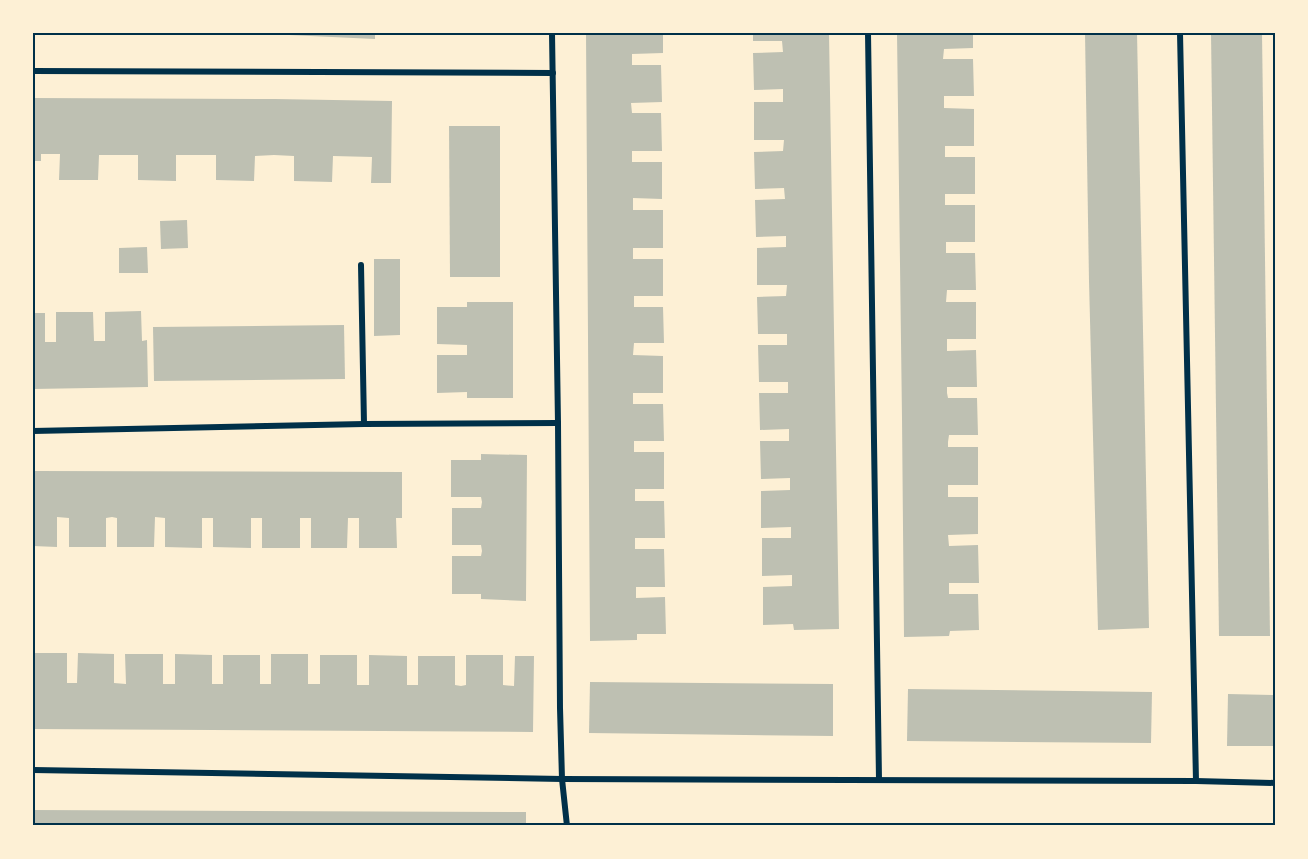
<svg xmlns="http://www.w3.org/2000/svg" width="1308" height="859" font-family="Lato,sans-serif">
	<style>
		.building { fill: #bec0b2 }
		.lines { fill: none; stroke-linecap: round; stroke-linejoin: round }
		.minor { stroke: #003049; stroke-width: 6 }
		.neatline { fill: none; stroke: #003049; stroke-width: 2 }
	</style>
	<rect width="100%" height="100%" fill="#fdf0d5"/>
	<g class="building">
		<path d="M 289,33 L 375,33 L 375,39 L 289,35 Z"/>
		<path d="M 586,33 L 663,33 L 663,53 L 632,54 L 632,65 L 661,65 L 662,102 L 631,103 L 632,113 L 661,113 L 662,151 L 632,151 L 632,162 L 662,162 L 662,199 L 633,198 L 633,210 L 663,210 L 663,248 L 633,248 L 633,259 L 663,259 L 663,296 L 634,296 L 634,307 L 663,307 L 664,343 L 634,343 L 633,355 L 663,356 L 663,393 L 633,393 L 633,404 L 663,404 L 664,441 L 634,441 L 634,452 L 664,452 L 664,489 L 635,489 L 635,501 L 664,501 L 665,538 L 635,538 L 635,549 L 664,549 L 665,587 L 636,587 L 636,598 L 665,597 L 666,634 L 637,634 L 637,640 L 590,641 Z"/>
		<path d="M 753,33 L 829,33 L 839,629 L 794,630 L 793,624 L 763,625 L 763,587 L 792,586 L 792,575 L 762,576 L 762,538 L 791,538 L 791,527 L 761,528 L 761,491 L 790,490 L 790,478 L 761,479 L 760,441 L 789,441 L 789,429 L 760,430 L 759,393 L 788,393 L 788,382 L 759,382 L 758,345 L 787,345 L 787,334 L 758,334 L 757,297 L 786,296 L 787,285 L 757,285 L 757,248 L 786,247 L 786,236 L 756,237 L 755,200 L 785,199 L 784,188 L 755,189 L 754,152 L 783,151 L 784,140 L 754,140 L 754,102 L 783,102 L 783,89 L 754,90 L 753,53 L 783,52 L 782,41 L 753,41 Z"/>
		<path d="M 897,33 L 973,33 L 973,48 L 944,49 L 943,59 L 973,59 L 974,96 L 944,96 L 944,108 L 974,109 L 974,146 L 945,146 L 945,157 L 975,157 L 975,194 L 945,194 L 945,205 L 975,205 L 975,242 L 946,242 L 946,253 L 975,253 L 976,290 L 947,290 L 946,302 L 976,302 L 976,339 L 947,339 L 947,351 L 976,350 L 977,387 L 947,387 L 947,393 L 948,398 L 977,398 L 978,435 L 949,435 L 948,442 L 948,447 L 978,447 L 978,485 L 948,485 L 948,497 L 978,497 L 978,534 L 948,535 L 949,546 L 978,545 L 979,583 L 949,583 L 949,594 L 978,594 L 979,630 L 950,631 L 949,636 L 904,637 L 902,418 Z"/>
		<path d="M 1085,33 L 1137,33 L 1149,628 L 1098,630 L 1089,281 Z"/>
		<path d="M 1211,33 L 1262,33 L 1270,636 L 1219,636 Z"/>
		<path d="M 33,98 L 275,99 L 392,101 L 391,183 L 371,183 L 372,157 L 333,156 L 332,182 L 294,181 L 294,156 L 274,155 L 255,156 L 254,181 L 216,180 L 216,155 L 176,155 L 176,181 L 138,180 L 138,155 L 99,155 L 98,180 L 59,180 L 60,154 L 41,154 L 41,161 L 33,161 Z"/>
		<path d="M 449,126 L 500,126 L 500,277 L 450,277 Z"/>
		<path d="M 187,220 L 188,248 L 161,249 L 160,221 Z"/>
		<path d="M 147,247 L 148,273 L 119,273 L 119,248 Z"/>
		<path d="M 374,259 L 400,259 L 400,335 L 374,336 Z"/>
		<path d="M 467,302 L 513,302 L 513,398 L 467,398 L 467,392 L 437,393 L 437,355 L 467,355 L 467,345 L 437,344 L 437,307 L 467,307 Z"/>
		<path d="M 141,311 L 142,341 L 147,340 L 148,387 L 33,389 L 33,313 L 45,313 L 45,342 L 56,342 L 56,312 L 93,312 L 94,341 L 105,341 L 105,312 Z"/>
		<path d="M 344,325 L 345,379 L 154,381 L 153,327 Z"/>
		<path d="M 481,454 L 527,455 L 526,601 L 481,599 L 481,594 L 452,594 L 452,556 L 481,556 L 482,551 L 481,545 L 452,545 L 452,508 L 481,508 L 482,502 L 481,497 L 451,497 L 451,460 L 481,460 Z"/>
		<path d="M 33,471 L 402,472 L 402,518 L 396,518 L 397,548 L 359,548 L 359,518 L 348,518 L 347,548 L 311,548 L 311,518 L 300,518 L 300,548 L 262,548 L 262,518 L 251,518 L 251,548 L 213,547 L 213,518 L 202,518 L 202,548 L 165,547 L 165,518 L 155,517 L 154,547 L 117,547 L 117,518 L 112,517 L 106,518 L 106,547 L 69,547 L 69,518 L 57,517 L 57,547 L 33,546 Z"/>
		<path d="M 33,653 L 67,653 L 67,683 L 77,683 L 78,653 L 114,654 L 114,683 L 126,684 L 125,654 L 163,654 L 163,684 L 175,684 L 175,654 L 212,655 L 212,684 L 223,684 L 223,655 L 260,655 L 260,684 L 271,684 L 271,654 L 308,654 L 308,684 L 320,684 L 320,655 L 357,655 L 357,685 L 369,685 L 369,655 L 407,656 L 407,685 L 418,685 L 418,656 L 455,656 L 455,685 L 461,686 L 466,685 L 466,655 L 503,655 L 503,685 L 514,686 L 515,656 L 534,656 L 533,732 L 33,729 Z"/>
		<path d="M 590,682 L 833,684 L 833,736 L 589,733 Z"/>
		<path d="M 908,689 L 1152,692 L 1151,743 L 907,741 Z"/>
		<path d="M 1228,694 L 1275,695 L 1275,746 L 1227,746 Z"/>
		<path d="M 33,810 L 526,812 L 526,826 L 33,826 Z"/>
	</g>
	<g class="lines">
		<g class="minor">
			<path d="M 552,33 L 558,423 L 560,708 L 562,779 L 567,826"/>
			<path d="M 868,33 L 879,780"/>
			<path d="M 1180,33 L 1196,781"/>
			<path d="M 33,71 L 553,73"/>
			<path d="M 361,265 L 364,424"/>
			<path d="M 33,431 L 364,424 L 558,423"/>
			<path d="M 33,770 L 562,779 L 1196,781 L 1275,783"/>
		</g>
	</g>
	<rect width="1308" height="859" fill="none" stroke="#fdf0d5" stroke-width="69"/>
	<rect x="34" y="34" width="1240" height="790" class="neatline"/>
</svg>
